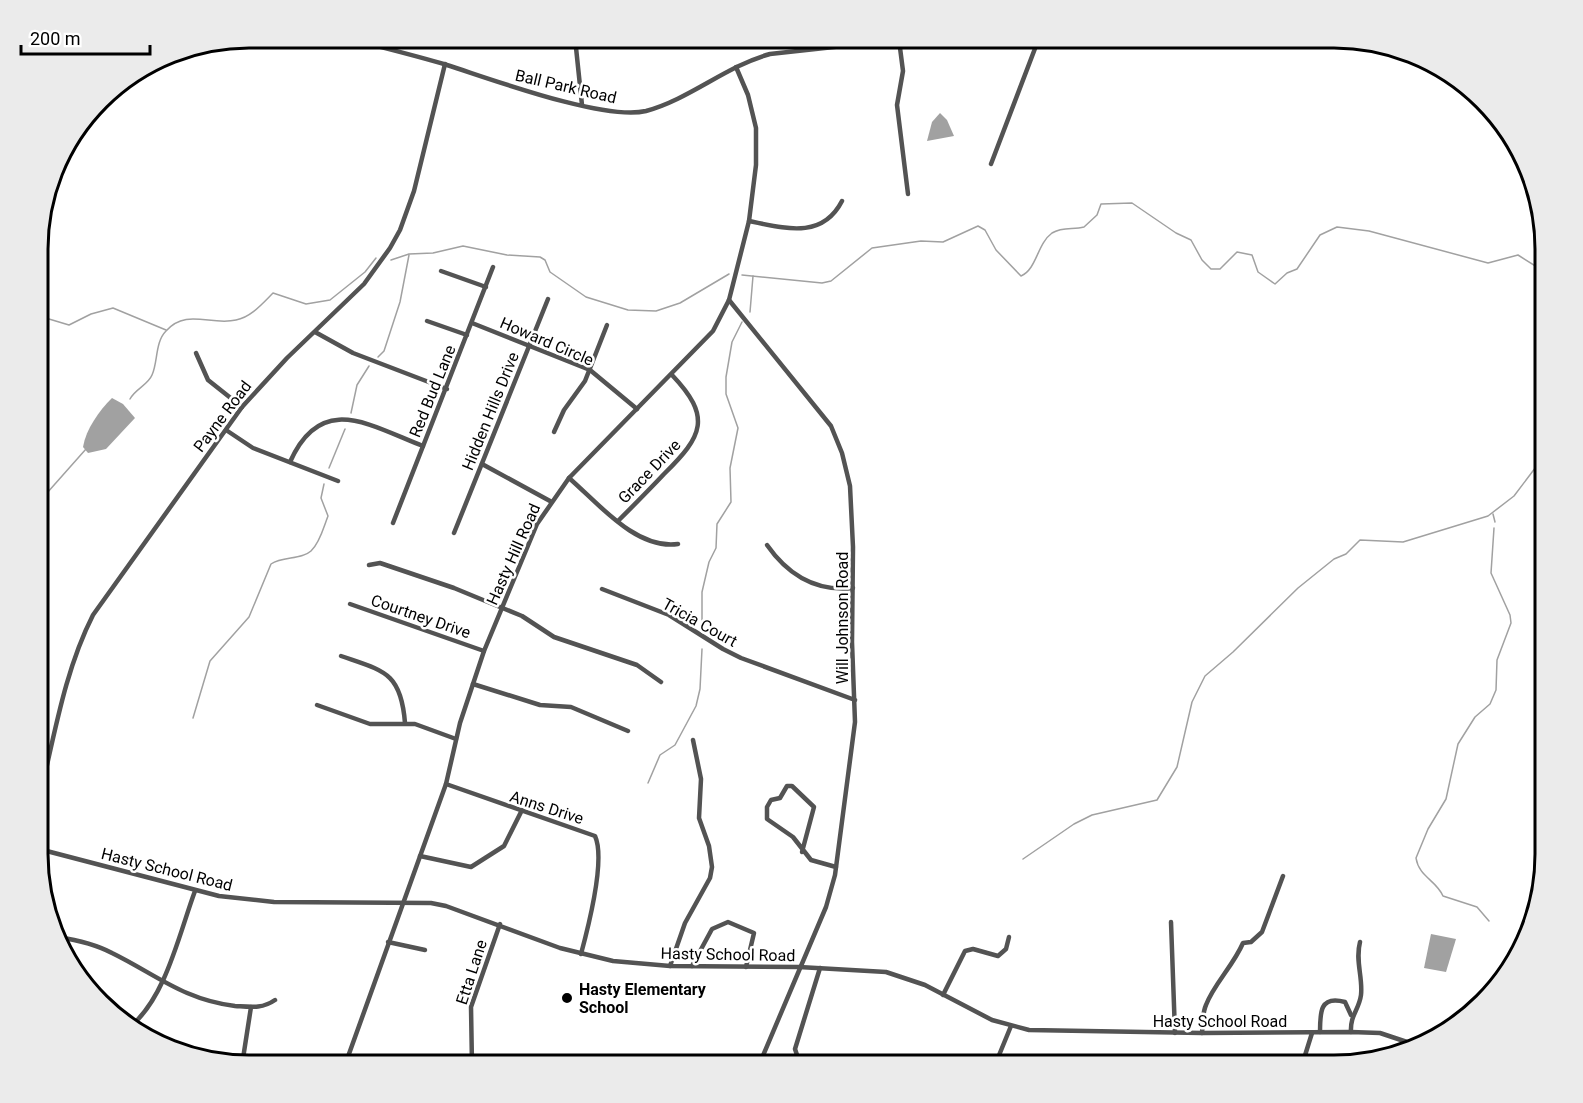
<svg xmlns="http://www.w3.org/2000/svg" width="1583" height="1103" font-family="Roboto,sans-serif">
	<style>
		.water { fill: #a1a1a1 }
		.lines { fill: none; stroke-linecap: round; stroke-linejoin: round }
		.stream { stroke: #a1a1a1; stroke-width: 1.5 }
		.minor { stroke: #535353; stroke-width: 4.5 }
		.poi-dot { fill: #000; stroke: #fff; stroke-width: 2 }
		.labels { text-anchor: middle; stroke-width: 5; stroke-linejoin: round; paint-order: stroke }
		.street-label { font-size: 16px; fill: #000; stroke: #fff }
		.poi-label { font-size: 16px; font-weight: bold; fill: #000; stroke: #fff; text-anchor: start }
		.rim { fill: none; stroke: #000; stroke-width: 3 }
	</style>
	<rect width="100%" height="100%" fill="#fff"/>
	<g class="water">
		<path d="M 940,113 L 947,120 L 954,136 L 927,141 L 932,122 Z"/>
		<path d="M 112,398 L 123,404 L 135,418 L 106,449 L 88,453 L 83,447 C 86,429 99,411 112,398 Z"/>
		<path d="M 1431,934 L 1456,939 L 1446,972 L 1424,968 Z"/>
	</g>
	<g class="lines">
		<g class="stream">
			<path d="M 391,260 L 409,254 L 433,253 L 463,246 L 507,255 L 540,257 L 545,260 L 550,272 L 586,297 L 628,310 L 656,311 L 680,303 L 729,274"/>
			<path d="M 742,275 L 822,283 L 831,281 L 872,248 L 921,241 L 943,242 L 978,226 L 985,230 L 996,250 L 1021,276 C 1037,269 1037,244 1052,233 C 1063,226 1073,230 1084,227 L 1097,215 L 1101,204 L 1132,203 L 1176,233 L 1191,240 L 1202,260 L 1211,269 L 1220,269 L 1237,252 L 1252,255 L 1258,272 L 1275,284 L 1287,273 L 1297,269 L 1320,235 L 1337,227 L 1369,231 L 1488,263 L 1518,255 L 1545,272"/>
			<path d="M 750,312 L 753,276"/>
			<path d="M 39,316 L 69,325 L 91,314 L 113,308 L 166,330"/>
			<path d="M 378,357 L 384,351 L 400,302 L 409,255"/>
			<path d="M 130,399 C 135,389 148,385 152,375 C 158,362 155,342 166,331 C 186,308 211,326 236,320 C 251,317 262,304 273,293 L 306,304 L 330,300 L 365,272 L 376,258"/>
			<path d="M 351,413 L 357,385 L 369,366"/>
			<path d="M 329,468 L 345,429"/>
			<path d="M 39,502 L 86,449"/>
			<path d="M 1493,514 L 1495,522"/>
			<path d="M 702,620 L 702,592 L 709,562 L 716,548 L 717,524 L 731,502 L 730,468 L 738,428 L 726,394 L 726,377 L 732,342 L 742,322"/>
			<path d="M 193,718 L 210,661 L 249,617 L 271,564 C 283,556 301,560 311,551 C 320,543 324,526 328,516 L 321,498 L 324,484"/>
			<path d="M 648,783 L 660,755 L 675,745 L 696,706 L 700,689 L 702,649"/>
			<path d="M 1023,859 L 1074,824 L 1092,815 L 1157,800 L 1177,767 L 1192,702 L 1205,676 L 1233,652 L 1298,588 L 1334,559 L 1346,554 L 1360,540 L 1403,542 L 1488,516 L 1514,496 L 1545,455"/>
			<path d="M 1489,921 L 1477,907 L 1443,896 C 1436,880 1419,877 1416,858 L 1428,829 L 1446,799 L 1458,744 L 1475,717 L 1490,704 L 1496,690 L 1497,660 L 1511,623 L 1510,615 L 1491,573 L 1494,528"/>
		</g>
		<g class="minor">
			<path d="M 346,38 C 380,47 414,55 447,65 C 491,79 604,121 646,111 C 690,99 726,66 770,54 L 916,38"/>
			<path d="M 575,38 L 582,105"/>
			<path d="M 899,40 L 903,71 L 897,105 L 908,194"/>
			<path d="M 991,164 L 1039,38"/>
			<path d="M 749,221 C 784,228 822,240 842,201"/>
			<path d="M 441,271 L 486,287"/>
			<path d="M 729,300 L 831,426 L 842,453 L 850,486 L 853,547 L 852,642 L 855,722 L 835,875 L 826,907 L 759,1065"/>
			<path d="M 427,321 L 467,335"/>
			<path d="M 472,323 L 590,370 L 637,409"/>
			<path d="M 315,332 L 353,353 L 447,389"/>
			<path d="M 196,353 L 208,380 L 242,407"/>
			<path d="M 226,430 L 253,448 L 338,481"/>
			<path d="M 554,432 L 564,410 L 585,381 L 607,325"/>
			<path d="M 290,462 C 321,392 369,425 423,446"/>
			<path d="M 482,464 L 550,501"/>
			<path d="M 569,478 C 598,503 636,550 678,544"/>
			<path d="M 618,521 C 634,505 649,490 664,474 C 703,436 712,417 672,375"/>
			<path d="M 393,523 L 493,267"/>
			<path d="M 454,533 L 548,299"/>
			<path d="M 767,545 C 788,575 815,592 853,588"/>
			<path d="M 369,565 L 380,563 L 454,588 L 522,616 L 554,637 L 637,665 L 661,682"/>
			<path d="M 602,589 L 669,615 L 723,649 L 741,658 L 855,700"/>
			<path d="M 350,604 L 484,651"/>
			<path d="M 341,656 C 384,671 401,672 405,723"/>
			<path d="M 473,684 L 540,705 L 571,707 L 628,731"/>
			<path d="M 317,705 L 370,724 L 415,724 L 456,739"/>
			<path d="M 446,784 L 595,836 C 606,860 588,928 581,954"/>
			<path d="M 39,800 C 54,738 64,672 93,615 L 242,407 L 287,358 L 364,284 L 390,248 L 400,230 L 414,191 L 445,64"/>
			<path d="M 39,849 L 219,896 L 274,902 L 431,903 L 446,906 L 560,948 L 613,961 L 670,966 L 799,967 L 886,972 L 925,985 L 992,1020 L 1029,1030 L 1202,1033 L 1351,1032 L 1380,1033 L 1419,1046"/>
			<path d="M 802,852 L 814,807 L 792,786 L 787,786 L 780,798 L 771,800 L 767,807 L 767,819 L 793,837 L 811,860 L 836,867"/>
			<path d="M 420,856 L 471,867 L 504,846 L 522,810"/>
			<path d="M 1171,922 L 1175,1033"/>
			<path d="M 58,937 C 77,940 95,944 112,953 C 155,974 184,1000 235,1006 C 251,1007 262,1009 275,1000"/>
			<path d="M 388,942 L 425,950"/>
			<path d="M 670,966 L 685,923 L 710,878 L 712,867 L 709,846 L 699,818 L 701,779 L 693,740"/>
			<path d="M 692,966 L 712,929 L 728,922 L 754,933 L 746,967"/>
			<path d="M 943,995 L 965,951 L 973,949 L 998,956 L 1006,949 L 1009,937"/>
			<path d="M 130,1027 C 166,997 179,934 195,891"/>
			<path d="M 1320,1032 C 1320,1012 1320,995 1345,1002 L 1351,1015"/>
			<path d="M 1351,1032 C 1350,1015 1359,1010 1361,995 C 1363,977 1355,961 1360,942"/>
			<path d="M 1202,1033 C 1203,1024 1202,1014 1206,1005 C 1214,984 1233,966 1243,943 L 1251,942 L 1262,932 L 1283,876"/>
			<path d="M 242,1065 L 251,1007"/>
			<path d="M 345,1065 L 446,784 L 460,723 L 484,651 L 537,524 L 569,478 L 713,331 L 729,300 L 749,221 L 756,165 L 756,128 L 748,95 L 736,67"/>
			<path d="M 472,1065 L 471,1007 L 500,924"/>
			<path d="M 807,1065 L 798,1058 L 795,1049 L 820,968"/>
			<path d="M 995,1065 L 1011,1026"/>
			<path d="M 1302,1065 L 1312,1033"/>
		</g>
	</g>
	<circle class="poi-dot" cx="567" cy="998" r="6"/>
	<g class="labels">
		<g class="street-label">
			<text transform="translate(566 86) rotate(13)" y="6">Ball Park Road</text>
			<text transform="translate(547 341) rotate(23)" y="6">Howard Circle</text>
			<text transform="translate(432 391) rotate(-68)" y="6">Red Bud Lane</text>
			<text transform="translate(490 411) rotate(-68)" y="6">Hidden Hills Drive</text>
			<text transform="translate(222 416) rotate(-53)" y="6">Payne Road</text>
			<text transform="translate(649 471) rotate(-46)" y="6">Grace Drive</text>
			<text transform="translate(513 554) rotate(-66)" y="6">Hasty Hill Road</text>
			<text transform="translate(421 616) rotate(19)" y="6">Courtney Drive</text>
			<text transform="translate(842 618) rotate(-90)" y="6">Will Johnson Road</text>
			<text transform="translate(700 622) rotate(29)" y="6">Tricia Court</text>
			<text transform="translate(547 807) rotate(18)" y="6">Anns Drive</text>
			<text transform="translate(167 869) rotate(14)" y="6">Hasty School Road</text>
			<text transform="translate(728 954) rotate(1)" y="6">Hasty School Road</text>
			<text transform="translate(471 972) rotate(-72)" y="6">Etta Lane</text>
			<text x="1220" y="1027">Hasty School Road</text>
		</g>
		<g class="poi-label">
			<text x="579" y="995">Hasty Elementary<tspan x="579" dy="18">School</tspan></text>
		</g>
	</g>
	<path d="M0 0H1583V1103H0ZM249 48H1334A201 201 0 0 1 1535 249V854A201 201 0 0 1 1334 1055H249A201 201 0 0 1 48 854V249A201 201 0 0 1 249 48Z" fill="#ebebeb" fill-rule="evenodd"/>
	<path class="rim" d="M249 48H1334A201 201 0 0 1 1535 249V854A201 201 0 0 1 1334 1055H249A201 201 0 0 1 48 854V249A201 201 0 0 1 249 48Z"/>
	<path d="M21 45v9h129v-9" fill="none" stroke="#000000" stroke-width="3"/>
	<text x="30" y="45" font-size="18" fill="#000000" stroke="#ffffff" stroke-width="4.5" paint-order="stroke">200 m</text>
</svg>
